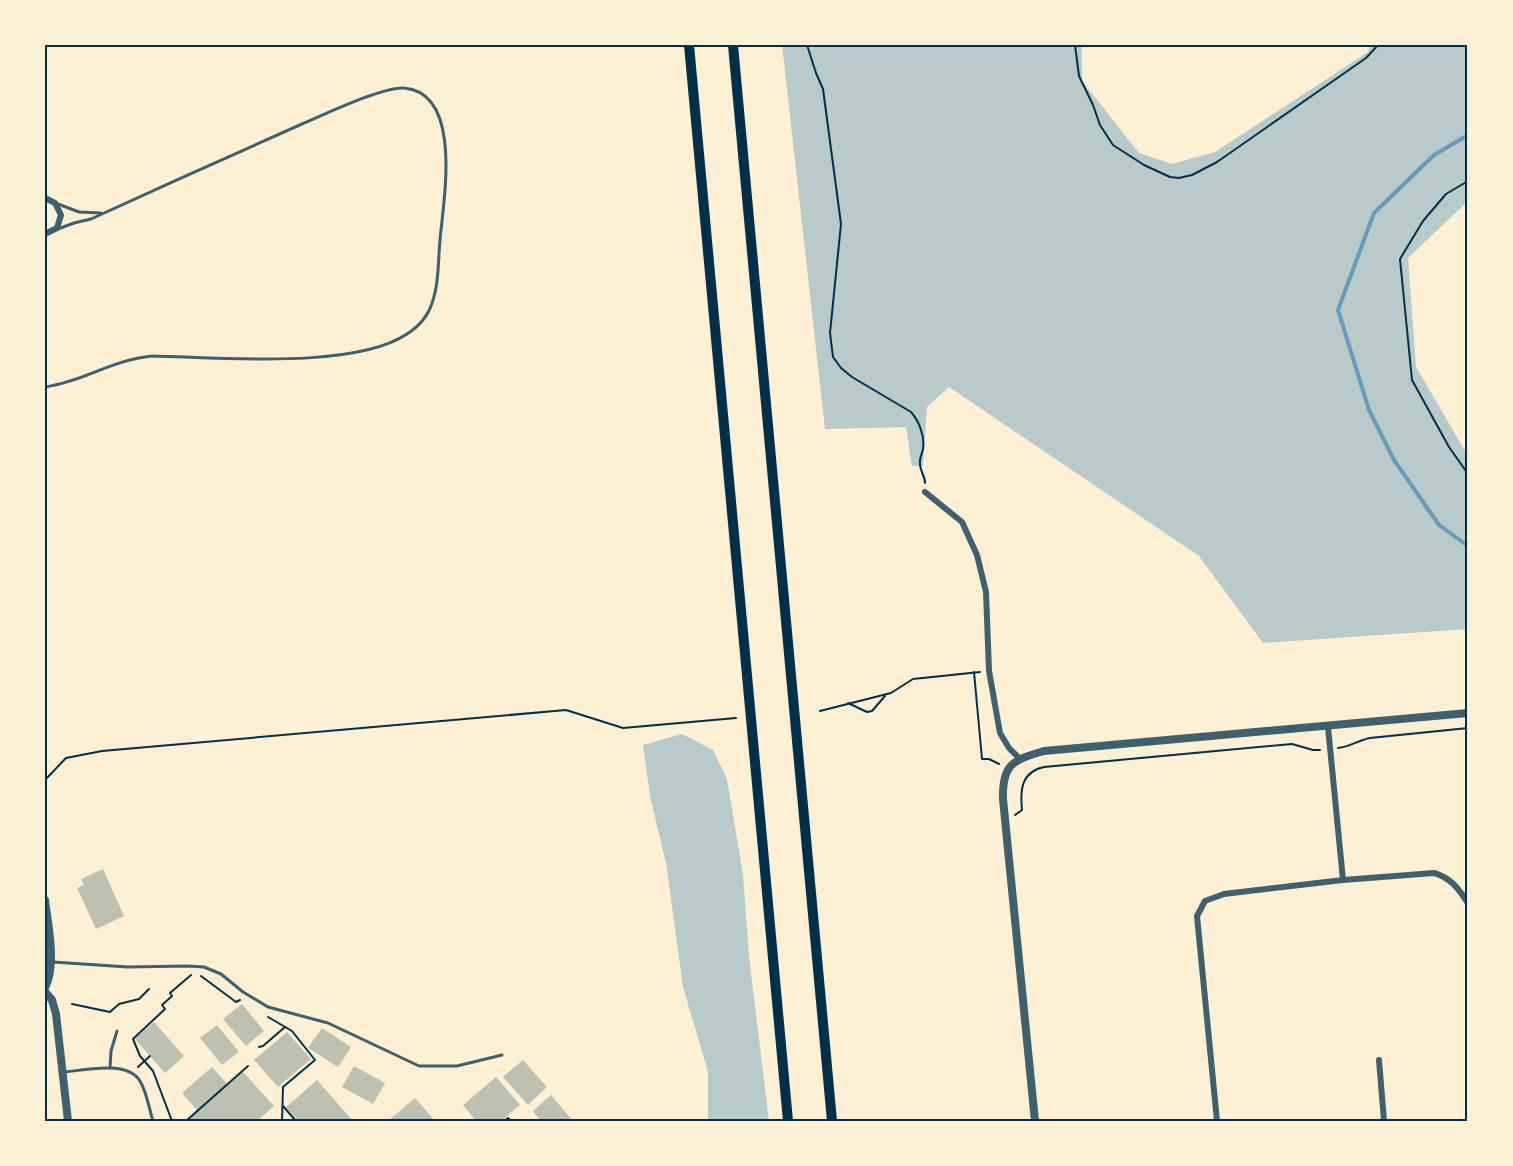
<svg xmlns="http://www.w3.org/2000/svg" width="1513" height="1166" font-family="'Exo 2',sans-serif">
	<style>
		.green { fill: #b9caca }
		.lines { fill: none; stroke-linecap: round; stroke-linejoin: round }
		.stream { stroke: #669bbc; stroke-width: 4 }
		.building { fill: #bec0b2 }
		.path { stroke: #003049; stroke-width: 2 }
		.service { stroke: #3f606c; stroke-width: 3 }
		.minor { stroke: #3f606c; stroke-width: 6 }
		.tertiary { stroke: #3f606c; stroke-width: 8 }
		.motorway { stroke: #003049; stroke-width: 10 }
		.neatline { fill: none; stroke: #003049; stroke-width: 2 }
	</style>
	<rect width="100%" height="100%" fill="#fdf0d5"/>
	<g class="green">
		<path d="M 782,45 L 1082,45 L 1082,81 L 1139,153 L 1172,164 L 1215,152 L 1368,52 L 1370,45 L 1468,45 L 1468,201 L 1408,258 L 1416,367 L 1468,456 L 1468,629 L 1263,643 L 1199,556 L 949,387 L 927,407 L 923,466 L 912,466 L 906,427 L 825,429 Z"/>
		<path d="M 682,734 L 713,750 L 727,779 L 743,875 L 749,957 L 769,1121 L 708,1121 L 708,1072 L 683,987 L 666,863 L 650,796 L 643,745 Z"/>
	</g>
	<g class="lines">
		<path class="stream" d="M 1468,135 L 1434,155 L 1374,213 L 1338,310 L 1369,410 L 1394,460 L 1439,525 L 1468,546"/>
	</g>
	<g class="building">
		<path d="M 103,869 L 124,916 L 96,929 L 77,888 L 84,885 L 81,879 Z"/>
		<path d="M 242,1004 L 264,1031 L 246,1046 L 223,1019 Z"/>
		<path d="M 154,1022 L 184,1056 L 165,1073 L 135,1039 Z"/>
		<path d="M 217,1025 L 239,1052 L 222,1065 L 200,1038 Z"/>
		<path d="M 322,1028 L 351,1047 L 338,1067 L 308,1048 Z"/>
		<path d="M 287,1032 L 311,1059 L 278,1087 L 254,1060 Z"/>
		<path d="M 523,1060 L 547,1087 L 528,1105 L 503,1077 Z"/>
		<path d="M 354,1066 L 385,1083 L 373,1104 L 342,1087 Z"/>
		<path d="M 212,1067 L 228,1085 L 243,1072 L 274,1106 L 257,1121 L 185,1121 L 197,1110 L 182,1093 Z"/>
		<path d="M 496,1077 L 520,1105 L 501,1121 L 476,1121 L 463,1105 Z"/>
		<path d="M 317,1080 L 353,1121 L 298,1121 L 286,1107 Z"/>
		<path d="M 551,1095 L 573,1121 L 541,1121 L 533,1111 Z"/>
		<path d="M 415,1098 L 435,1121 L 388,1121 Z"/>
	</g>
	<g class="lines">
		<g class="path">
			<path d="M 807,45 L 816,73 L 823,89 L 841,224 L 830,333 L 833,357 L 841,368 L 852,377 L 911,412 C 919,421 925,436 923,449 C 922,454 919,459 920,464 C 920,471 925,476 925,483"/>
			<path d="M 1075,45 L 1079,76 L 1093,105 L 1100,125 L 1113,145 L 1144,165 L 1170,177 L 1179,178 L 1192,175 L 1217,162 L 1366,58 L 1378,45"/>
			<path d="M 1468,181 L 1446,194 L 1423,221 L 1400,259 L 1412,380 L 1449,447 L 1468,474"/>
			<path d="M 974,672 L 982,759 L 989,759 L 999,764"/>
			<path d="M 848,703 L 867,712 L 872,711 L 885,696"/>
			<path d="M 820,711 L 891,693 L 913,679 L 980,672"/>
			<path d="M 1338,748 C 1350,747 1359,740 1370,738 L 1468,728"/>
			<path d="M 45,780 L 66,758 L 102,751 L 566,710 L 623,728 L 736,718"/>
			<path d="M 1015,815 L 1022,810 C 1020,790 1021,772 1044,767 L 1292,744 L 1313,750 L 1320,750"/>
			<path d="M 201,976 L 236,1002 L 240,1000"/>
			<path d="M 72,1004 L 110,1012 L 119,1004 L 139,999 L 149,989"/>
			<path d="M 268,1017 L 292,1031 L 315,1060 L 283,1087 L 282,1121"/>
			<path d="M 259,1047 L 263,1046 L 285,1027"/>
			<path d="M 138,1067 L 150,1056"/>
			<path d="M 283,1106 L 296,1121"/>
			<path d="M 172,1121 L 153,1071 L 140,1056 L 133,1039 L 165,1009 L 162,1005 L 172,996 L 170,993 L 191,975"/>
			<path d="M 186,1121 L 248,1066"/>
			<path d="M 504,1121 L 508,1118 L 511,1121"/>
		</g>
		<g class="service">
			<path d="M 58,204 L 79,212 L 101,213"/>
			<path d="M 45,387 C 85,381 111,360 152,356 C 218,357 353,370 407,334 C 418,327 428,316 432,303 C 439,284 438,261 440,240 C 443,203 464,93 404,88 C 384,86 323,115 302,124 C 232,155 161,187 91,219 L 74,223 L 58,229"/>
			<path d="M 53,962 L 128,967 L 187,966 L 204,967 L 221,974 L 243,992 L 268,1007 L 328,1023 L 419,1066 L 457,1066 L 502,1055"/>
			<path d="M 110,1068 L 111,1051 L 117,1031"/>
			<path d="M 65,1072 C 85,1070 127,1060 140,1081 C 147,1093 149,1108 153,1121"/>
		</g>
		<g class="minor">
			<path d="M 45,198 L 55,203 L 61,215 L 57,228 L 45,234"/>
			<path d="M 925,492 L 962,522 L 977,555 L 986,592 L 989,671 L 1000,733 L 1009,748 L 1019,758"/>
			<path d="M 1328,727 L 1343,880"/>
			<path d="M 1379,1060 L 1384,1121"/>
			<path d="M 1217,1121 L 1197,916 L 1205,901 L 1224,894 L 1343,880 L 1434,873 C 1451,878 1458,888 1468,903"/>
		</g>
		<g class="tertiary">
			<path d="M 45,900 C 48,926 57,964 45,988"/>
			<path d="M 45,992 L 52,1000 L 56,1014 L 68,1121"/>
			<path d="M 1035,1121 L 1003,799 C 1002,764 1013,760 1044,751 L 1468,713"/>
		</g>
		<g class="motorway">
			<path d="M 689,45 L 788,1121"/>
			<path d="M 733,45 L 832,1121"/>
		</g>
	</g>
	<rect width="1513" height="1166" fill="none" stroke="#fdf0d5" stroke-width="93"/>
	<rect x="46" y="46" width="1420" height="1074" class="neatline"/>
</svg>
